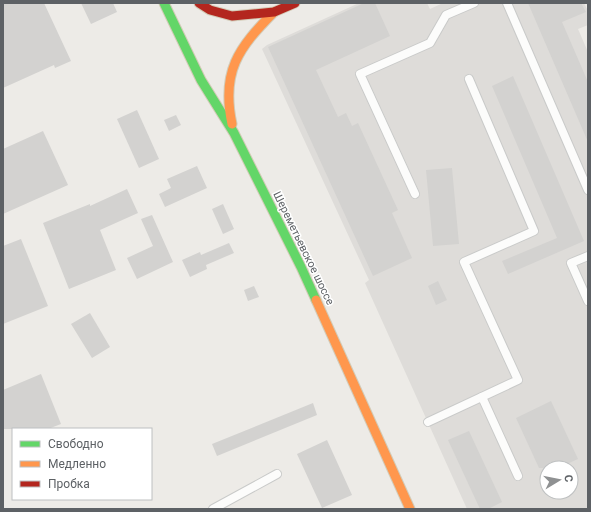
<svg xmlns="http://www.w3.org/2000/svg" width="591" height="512" font-family="Roboto,sans-serif">
	<style>
		.industrial { fill: #dedcd9; fill-rule: evenodd }
		.building { fill: #d3d2d0 }
		.lines { fill: none; stroke-linecap: round; stroke-linejoin: round }
		.lane-casing { stroke: #c9cac9; stroke-width: 10 }
		.fast-casing { stroke: #d3cbb7; stroke-width: 11 }
		.slow-casing { stroke: #d3cbb7; stroke-width: 11 }
		.jam-casing { stroke: #d3cbb7; stroke-width: 11 }
		.lane { stroke: #fcfcfb; stroke-width: 8 }
		.fast { stroke: #63d668; stroke-width: 9 }
		.slow { stroke: #ff974d; stroke-width: 9 }
		.jam { stroke: #b3261e; stroke-width: 9 }
		.labels { text-anchor: middle; stroke-width: 3; stroke-linejoin: round; paint-order: stroke }
		.street-label { font-size: 11px; fill: #5d6165; stroke: #fff }
	</style>
	<rect width="100%" height="100%" fill="#edebe7"/>
	<path class="industrial" d="M 359,3 L 427,3 L 430,9 L 443,3 L 584,3 L 588,11 L 588,25 L 578,29 L 588,52 L 588,509 L 467,509 L 365,283 L 369,280 L 262,49 L 267,45 ZM 547,468 L 571,468 L 571,492 L 547,492 Z"/>
	<g class="building">
		<path d="M 3,3 L 44,3 L 71,61 L 55,68 L 54,65 L 3,88 Z"/>
		<path d="M 81,3 L 113,3 L 117,12 L 91,24 Z"/>
		<path d="M 364,3 L 375,3 L 390,36 L 316,70 L 338,117 L 346,113 L 352,126 L 358,123 L 398,210 L 392,213 L 412,258 L 373,276 L 268,47 Z"/>
		<path d="M 528,3 L 581,3 L 586,12 L 562,22 L 588,82 L 588,142 Z"/>
		<path d="M 513,76 L 584,241 L 508,274 L 502,261 L 557,238 L 492,86 Z"/>
		<path d="M 137,110 L 159,159 L 139,168 L 117,119 Z"/>
		<path d="M 176,115 L 181,125 L 169,131 L 164,120 Z"/>
		<path d="M 43,131 L 68,185 L 3,214 L 3,149 Z"/>
		<path d="M 197,166 L 207,188 L 165,207 L 159,194 L 171,188 L 167,179 Z"/>
		<path d="M 452,168 L 459,244 L 433,246 L 426,170 Z"/>
		<path d="M 127,189 L 138,213 L 100,230 L 116,270 L 69,289 L 43,223 L 90,204 L 90,206 Z"/>
		<path d="M 223,204 L 234,229 L 223,234 L 212,209 Z"/>
		<path d="M 152,215 L 173,262 L 137,279 L 127,258 L 153,246 L 141,219 Z"/>
		<path d="M 21,239 L 48,306 L 3,324 L 3,246 Z"/>
		<path d="M 229,243 L 234,253 L 206,265 L 207,269 L 190,277 L 182,260 L 200,252 L 201,255 Z"/>
		<path d="M 438,281 L 447,300 L 436,305 L 428,286 Z"/>
		<path d="M 254,286 L 259,297 L 248,301 L 244,290 Z"/>
		<path d="M 90,313 L 110,347 L 92,358 L 71,324 Z"/>
		<path d="M 41,374 L 61,424 L 48,429 L 3,429 L 3,390 Z"/>
		<path d="M 551,401 L 578,459 L 558,468 L 539,468 L 516,418 Z"/>
		<path d="M 313,403 L 317,415 L 217,456 L 212,444 Z"/>
		<path d="M 469,431 L 502,502 L 488,509 L 480,509 L 448,440 Z"/>
		<path d="M 327,440 L 352,495 L 322,508 L 297,454 Z"/>
	</g>
	<g class="lines">
		<g class="lane-casing">
			<g id="lane">
				<path d="M 507,3 L 588,190"/>
				<path d="M 415,194 L 360,74 L 430,43 L 446,15 L 474,3"/>
				<path d="M 588,256 L 571,263 L 588,301"/>
				<path d="M 482,397 L 518,476"/>
				<path d="M 428,422 L 518,380 L 464,262 L 534,231 L 469,79"/>
				<path d="M 213,509 L 277,474"/>
			</g>
		</g>
		<g class="fast-casing">
			<path id="fast" d="M 164,3 L 201,80 L 234,133 L 301,267 L 316,300"/>
		</g>
		<g class="slow-casing">
			<g id="slow">
				<path d="M 232,124 C 221,72 238,48 274,12"/>
				<path d="M 316,300 L 410,509"/>
			</g>
		</g>
		<g class="jam-casing">
			<path id="jam" d="M 199,3 L 210,10 L 232,16 L 274,12 L 295,3"/>
		</g>
		<use href="#lane" class="lane"/>
		<use href="#fast" class="fast"/>
		<use href="#slow" class="slow"/>
		<use href="#jam" class="jam"/>
	</g>
	<g class="labels">
		<g class="street-label">
			<text transform="translate(304 248) rotate(64)" y="4">Шереметьевское шоссе</text>
		</g>
	</g>
	<rect width="591" height="512" fill="none" stroke="#5d6165" stroke-width="8"/>
	<rect x="12" y="428" width="140" height="72" fill="#ffffff" stroke="#bec0c1"/>
	<rect x="20" y="441" width="20" height="6" fill="#63d668" stroke="#bec0c1"/>
	<text x="48" y="448" font-size="12" fill="#5d6165">Свободно</text>
	<rect x="20" y="461" width="20" height="6" fill="#ff974d" stroke="#bec0c1"/>
	<text x="48" y="468" font-size="12" fill="#5d6165">Медленно</text>
	<rect x="20" y="481" width="20" height="6" fill="#b3261e" stroke="#bec0c1"/>
	<text x="48" y="488" font-size="12" fill="#5d6165">Пробка</text>
	<g transform="translate(559 480) rotate(80)"><circle r="19" fill="#ffffff" stroke="#bec0c1"/>
	<path d="M0-3L7 15L0 10L-7 15Z" fill="#8f9192"/>
	<text y="-6" font-size="11" font-weight="bold" text-anchor="middle" fill="#5d6165">С</text>
	</g>
</svg>
